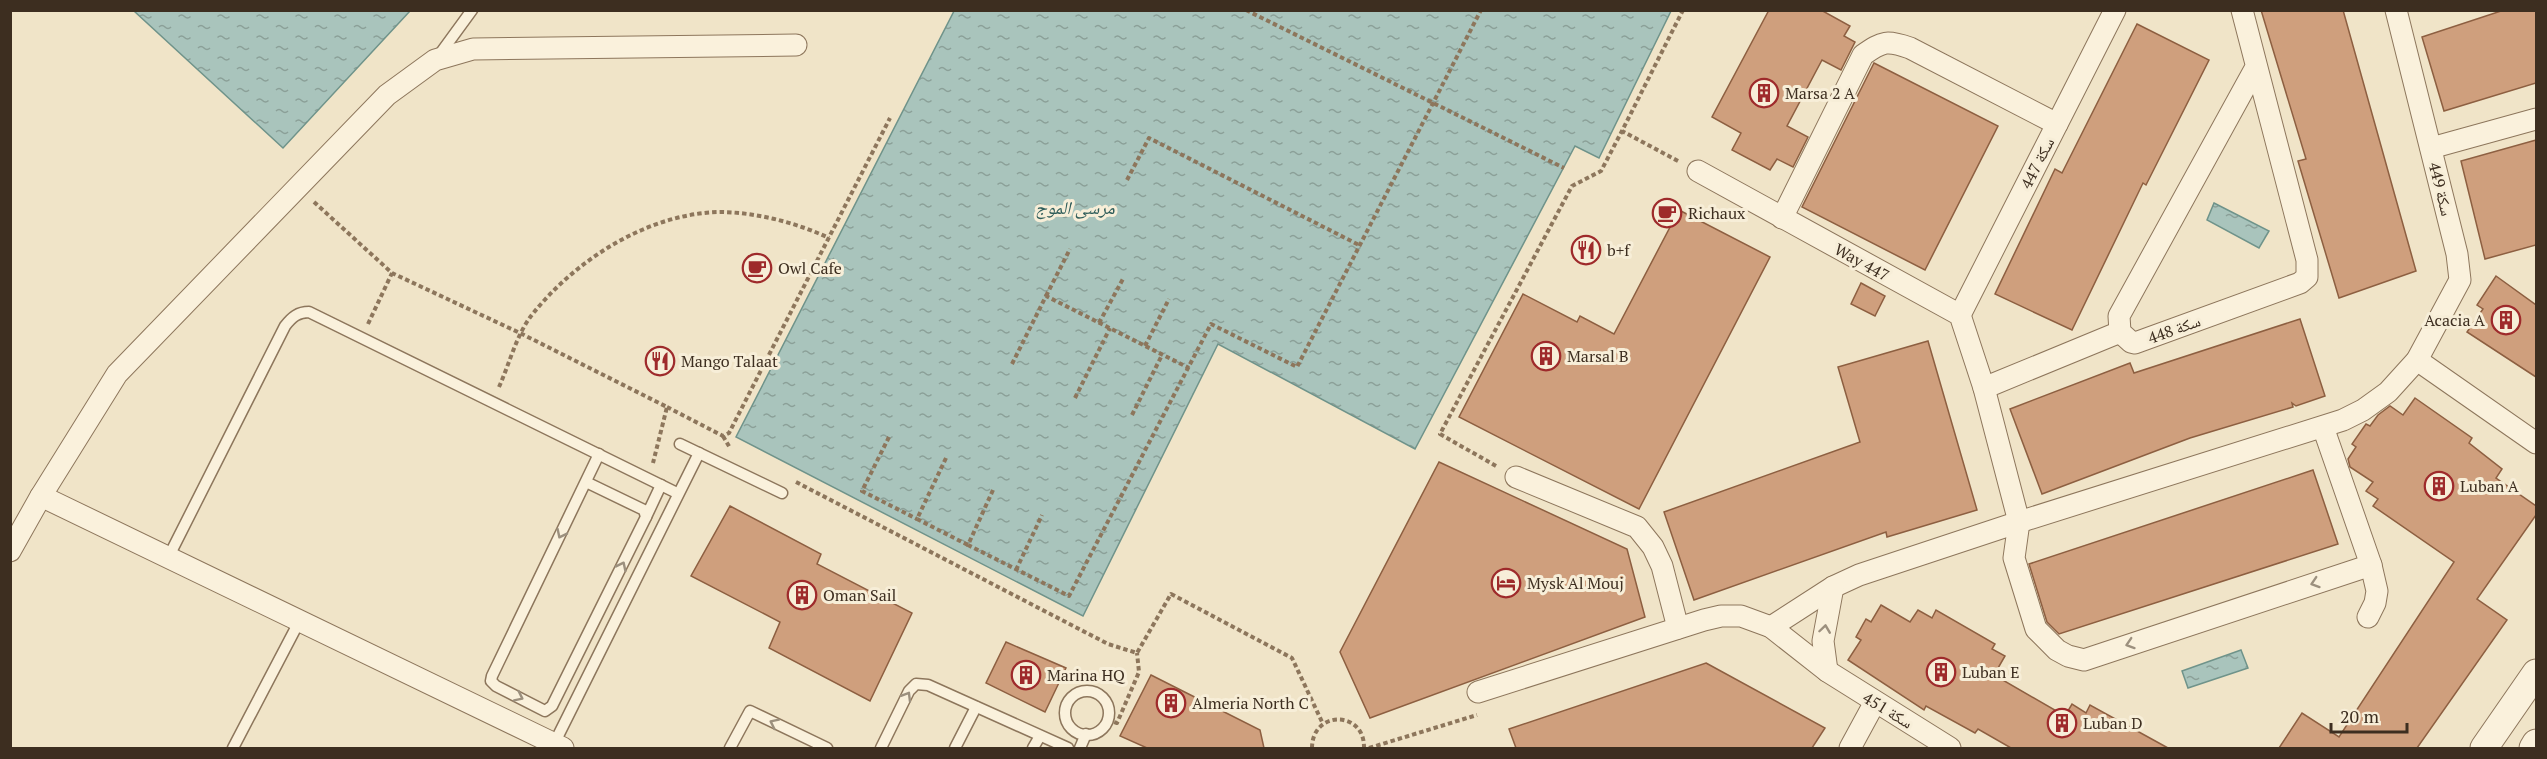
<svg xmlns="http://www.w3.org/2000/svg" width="2547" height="759" font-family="'PT Serif','Noto Naskh Arabic',serif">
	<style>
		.water { fill: url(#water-ripples); stroke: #6f938a; stroke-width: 1.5 }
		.building { fill: #cf9f7d; stroke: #8d5f41; stroke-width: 1.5 }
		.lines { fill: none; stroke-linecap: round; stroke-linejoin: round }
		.service-casing { stroke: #8d765c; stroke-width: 13 }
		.minor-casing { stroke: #8d765c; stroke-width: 23 }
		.tertiary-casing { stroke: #8d765c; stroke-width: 29 }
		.path { stroke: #8d765c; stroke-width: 4; stroke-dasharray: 4.5 3; stroke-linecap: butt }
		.service { stroke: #faf1dc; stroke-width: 10 }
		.minor { stroke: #faf1dc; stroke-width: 21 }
		.tertiary { stroke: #faf1dc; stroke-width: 27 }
		.oneway { stroke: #9c907e }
		.labels { text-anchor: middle; stroke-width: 6; stroke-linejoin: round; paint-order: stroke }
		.poi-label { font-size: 16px; fill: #3d2e20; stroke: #f7eed8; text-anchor: start }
		.street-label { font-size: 16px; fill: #3d2e20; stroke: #f7eed8 }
		.water-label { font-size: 18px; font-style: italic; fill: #2f5d5a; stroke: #f7eed8 }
	</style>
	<defs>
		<pattern id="water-ripples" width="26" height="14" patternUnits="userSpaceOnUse" patternTransform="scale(1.5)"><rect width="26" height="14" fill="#a9c4bc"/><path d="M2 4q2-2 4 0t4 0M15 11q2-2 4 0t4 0" fill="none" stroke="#8ba098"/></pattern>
	</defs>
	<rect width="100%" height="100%" fill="#f0e4c8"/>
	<g class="water">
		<path d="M 134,11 L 410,11 L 283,148 Z"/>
		<path d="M 954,11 L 954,10 L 1671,11 L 1599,158 L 1575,146 L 1415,449 L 1218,344 L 1083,616 L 736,437 Z"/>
		<path d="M 2214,203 L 2269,231 L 2259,248 L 2207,220 Z"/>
		<path d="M 2241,650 L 2248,668 L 2188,688 L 2182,671 Z"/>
	</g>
	<g class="building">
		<path d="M 1769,10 L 1821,10 L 1850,26 L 1844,36 L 1855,42 L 1841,70 L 1822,60 L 1787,126 L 1808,137 L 1793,167 L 1777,159 L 1770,170 L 1732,150 L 1741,133 L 1712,117 Z"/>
		<path d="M 2261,10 L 2343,10 L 2416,271 L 2339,298 L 2298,161 L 2306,159 Z"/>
		<path d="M 2504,10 L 2536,10 L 2536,83 L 2444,111 L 2422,37 Z"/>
		<path d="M 2137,24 L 2209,60 L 2146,185 L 2143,183 L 2072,330 L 1995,294 L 2055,169 L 2062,173 Z"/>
		<path d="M 1874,63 L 1998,126 L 1925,270 L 1802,207 Z"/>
		<path d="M 2536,140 L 2536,245 L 2485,259 L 2461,161 Z"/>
		<path d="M 1679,210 L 1770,257 L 1639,509 L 1459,417 L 1523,294 L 1577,322 L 1580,316 L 1614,334 Z"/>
		<path d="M 2496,276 L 2536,305 L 2536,377 L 2467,332 L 2483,309 L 2477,305 Z"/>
		<path d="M 1861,283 L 1885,296 L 1875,316 L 1851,304 Z"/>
		<path d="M 2300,319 L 2325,396 L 2296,406 L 2292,403 L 2293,407 L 2190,438 L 2042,494 L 2010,409 L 2130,363 L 2134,373 Z"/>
		<path d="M 1928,341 L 1977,510 L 1887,537 L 1886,532 L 1694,600 L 1664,512 L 1860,442 L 1838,367 Z"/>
		<path d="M 2415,398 L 2472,438 L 2469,443 L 2502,469 L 2496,478 L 2536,506 L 2536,515 L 2477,599 L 2507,620 L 2417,748 L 2279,748 L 2302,713 L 2339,737 L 2454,562 L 2373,506 L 2378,499 L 2366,491 L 2373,482 L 2350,467 L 2348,459 L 2356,447 L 2352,444 L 2366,424 L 2370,426 L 2378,415 L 2390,406 L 2403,415 Z"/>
		<path d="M 1439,462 L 1627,549 L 1645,617 L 1370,718 L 1340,652 Z"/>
		<path d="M 2313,470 L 2338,544 L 2059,634 L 2047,622 L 2029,564 Z"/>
		<path d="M 730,506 L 821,554 L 817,564 L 912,613 L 870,701 L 769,648 L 780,622 L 691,576 Z"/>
		<path d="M 1881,605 L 1910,622 L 1918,610 L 1932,618 L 1936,610 L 1995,644 L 1992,649 L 2005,656 L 1994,675 L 2065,716 L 2072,704 L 2086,713 L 2090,705 L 2168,748 L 2011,748 L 1978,729 L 1975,733 L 1926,706 L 1924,710 L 1848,660 L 1861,640 L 1856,637 L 1866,619 L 1871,622 Z"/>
		<path d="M 1006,642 L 1066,668 L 1045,712 L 986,683 Z"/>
		<path d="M 1706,663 L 1825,728 L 1812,748 L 1516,748 L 1509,729 Z"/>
		<path d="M 1151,675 L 1260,730 L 1264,748 L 1147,748 L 1120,736 Z"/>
	</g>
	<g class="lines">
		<g class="service-casing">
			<g id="service">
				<path d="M 437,58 L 472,10"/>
				<path d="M 680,444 L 782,493"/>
				<path d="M 586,482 L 644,510 L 646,517 L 552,706 L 545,711 L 496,686 L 491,681 L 492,676 L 599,454"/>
				<path d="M 646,517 L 661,485"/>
				<path d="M 169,556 L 285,326 C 292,317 298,312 309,312 L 677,493"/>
				<circle cx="1087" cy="713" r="22"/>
				<path d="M 553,746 L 699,453"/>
				<path d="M 233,748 L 300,620"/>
				<path d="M 730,748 L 750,711 L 827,748"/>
				<path d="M 881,748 L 909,691 L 916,684 L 928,685 L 1068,748"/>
				<path d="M 955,748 L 976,707"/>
				<path d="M 1033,748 L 1040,736"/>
				<path d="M 1080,748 L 1086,734"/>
			</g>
		</g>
		<g class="minor-casing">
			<g id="minor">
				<path d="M 2242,10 L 2307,260 L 2307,277 L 2300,283 L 2135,343 L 2131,342 L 2120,332 L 2119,316 L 2256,67"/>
				<path d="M 2431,148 L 2536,119"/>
				<path d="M 1698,171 L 1960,315 L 1984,388"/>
				<path d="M 1782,218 L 1863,55 C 1883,41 1887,40 1910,48 L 2057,124"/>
				<path d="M 1960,315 L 2115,10"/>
				<path d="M 2120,332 L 1984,388 L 2019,522 L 2014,558 L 2036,629 L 2057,650 L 2068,656 L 2084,660 L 2371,565"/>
				<path d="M 2417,360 L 2536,443"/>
				<path d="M 2323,427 L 2371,565 L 2377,591 L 2375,603 L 2368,617"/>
				<path d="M 1516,477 L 1637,527 L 1653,547 L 1662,566 L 1678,628"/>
				<path d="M 41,496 L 563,748"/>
				<path d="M 10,551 L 41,496 L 117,374 L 387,95 L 435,60 L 473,49 L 796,45"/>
				<path d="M 1771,627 L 1833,587 L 1859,575 L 2019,522 L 2343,420 L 2363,410 L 2388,392 L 2417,360 L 2460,280 L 2457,254 L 2396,10"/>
				<path d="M 1827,671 L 1823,641 L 1833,587"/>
				<path d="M 1478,692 L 1704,620 L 1721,616 L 1741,616 L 1771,627 L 1827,671 L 1950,748"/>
				<path d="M 1850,748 L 1875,702"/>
			</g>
		</g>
		<g class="tertiary-casing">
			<g id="tertiary">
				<path d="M 2484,748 L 2536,673"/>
				<path d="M 2533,748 L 2536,743"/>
			</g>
		</g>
		<g class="path">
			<path d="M 1246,10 L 1564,168"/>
			<path d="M 1678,161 L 1622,131 L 1683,10"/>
			<path d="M 1127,180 L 1149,138 L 1361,246"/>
			<path d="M 314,202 L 392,273 L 522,334 L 667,407 L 653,463"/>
			<path d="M 1046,296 L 1070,249"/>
			<path d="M 1099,323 L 1124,277"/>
			<path d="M 368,324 L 392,273"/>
			<path d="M 1145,346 L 1169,299"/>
			<path d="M 1012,364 L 1046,296 L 1189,368"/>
			<path d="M 499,387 C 509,365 516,336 531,316 C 575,260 649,212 723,212 C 759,213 797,223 829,238"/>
			<path d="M 1075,398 L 1110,328"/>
			<path d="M 667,407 L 723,436 L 729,433 L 890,118"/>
			<path d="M 1132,415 L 1162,355"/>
			<path d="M 723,436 L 730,448"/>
			<path d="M 889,437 L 862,491 L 917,519"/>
			<path d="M 946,458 L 917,519 L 968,545"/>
			<path d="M 1496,466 L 1440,434 L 1572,186 L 1601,171 L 1622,131"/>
			<path d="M 796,482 L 1108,644 L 1137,653 L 1171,594 L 1292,658 L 1323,724"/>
			<path d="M 993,490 L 968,545 L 1069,596 L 1211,324 L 1297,367 L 1481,10"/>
			<path d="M 1016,570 L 1042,515"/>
			<path d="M 1107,720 L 1117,723 L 1139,672 L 1137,653"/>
			<path d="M 1312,748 C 1312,710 1365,710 1364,748"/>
			<path d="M 1369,748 L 1477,715"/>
		</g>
		<use href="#service" class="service"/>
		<use href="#minor" class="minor"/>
		<use href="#tertiary" class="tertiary"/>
	</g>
	<defs><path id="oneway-chevron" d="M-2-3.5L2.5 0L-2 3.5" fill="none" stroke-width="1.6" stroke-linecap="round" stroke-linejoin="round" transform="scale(1.5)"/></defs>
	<g class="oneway">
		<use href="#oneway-chevron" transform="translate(561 534) rotate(116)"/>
		<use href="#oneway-chevron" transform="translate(622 566) rotate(-64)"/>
		<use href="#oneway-chevron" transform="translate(2315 583) rotate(162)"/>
		<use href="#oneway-chevron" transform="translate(1825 629) rotate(-82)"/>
		<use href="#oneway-chevron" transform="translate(2130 644) rotate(162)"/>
		<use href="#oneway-chevron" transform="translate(907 696) rotate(-59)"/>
		<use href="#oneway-chevron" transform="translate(519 697) rotate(26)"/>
		<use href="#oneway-chevron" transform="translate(774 723) rotate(-154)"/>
	</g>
	<defs>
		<g id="building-ring" transform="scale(1.5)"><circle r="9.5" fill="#f7eed8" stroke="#9e2a2b" stroke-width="1.5"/><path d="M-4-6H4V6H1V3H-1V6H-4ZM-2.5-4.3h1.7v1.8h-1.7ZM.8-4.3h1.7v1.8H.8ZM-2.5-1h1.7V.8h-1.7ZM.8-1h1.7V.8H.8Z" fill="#9e2a2b"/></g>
		<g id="cafe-ring" transform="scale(1.5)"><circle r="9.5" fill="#f7eed8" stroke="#9e2a2b" stroke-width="1.5"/><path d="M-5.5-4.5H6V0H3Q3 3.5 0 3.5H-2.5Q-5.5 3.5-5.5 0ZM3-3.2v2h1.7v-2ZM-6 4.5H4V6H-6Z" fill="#9e2a2b"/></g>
		<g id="restaurant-ring" transform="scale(1.5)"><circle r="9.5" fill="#f7eed8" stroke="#9e2a2b" stroke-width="1.5"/><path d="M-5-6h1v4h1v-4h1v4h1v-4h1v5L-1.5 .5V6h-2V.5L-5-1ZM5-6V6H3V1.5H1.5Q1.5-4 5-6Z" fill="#9e2a2b"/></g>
		<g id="hotel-ring" transform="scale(1.5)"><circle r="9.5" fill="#f7eed8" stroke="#9e2a2b" stroke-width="1.5"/><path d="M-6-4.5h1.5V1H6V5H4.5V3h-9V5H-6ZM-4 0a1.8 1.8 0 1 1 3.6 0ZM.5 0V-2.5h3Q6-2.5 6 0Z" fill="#9e2a2b"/></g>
	</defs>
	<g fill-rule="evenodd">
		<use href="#building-ring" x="1764" y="93"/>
		<use href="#cafe-ring" x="1667" y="213"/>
		<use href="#restaurant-ring" x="1586" y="250"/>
		<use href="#cafe-ring" x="757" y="268"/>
		<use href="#building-ring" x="2506" y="320"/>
		<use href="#building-ring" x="1546" y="356"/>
		<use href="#restaurant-ring" x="660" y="361"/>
		<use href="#building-ring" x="2439" y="486"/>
		<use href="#hotel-ring" x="1506" y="583"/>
		<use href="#building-ring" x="802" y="595"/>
		<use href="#building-ring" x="1941" y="672"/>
		<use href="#building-ring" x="1026" y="675"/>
		<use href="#building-ring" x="1171" y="703"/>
		<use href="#building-ring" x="2062" y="723"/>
	</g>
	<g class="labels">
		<g class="poi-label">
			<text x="1785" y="99">Marsa 2 A</text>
			<text x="1688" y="219">Richaux</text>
			<text x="1607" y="256">b+f</text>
			<text x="778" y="274">Owl Cafe</text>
			<text x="2485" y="326" text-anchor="end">Acacia A</text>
			<text x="1567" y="362">Marsal B</text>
			<text x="681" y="367">Mango Talaat</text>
			<text x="2460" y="492">Luban A</text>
			<text x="1527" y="589">Mysk Al Mouj</text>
			<text x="823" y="601">Oman Sail</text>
			<text x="1962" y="678">Luban E</text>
			<text x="1047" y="681">Marina HQ</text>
			<text x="1192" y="709">Almeria North C</text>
			<text x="2083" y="729">Luban D</text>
		</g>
		<g class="street-label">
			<text transform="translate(2037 163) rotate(-63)" y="6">سكة 447</text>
			<text transform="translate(2441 189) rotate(76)" y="6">سكة 449</text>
			<text transform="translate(1862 262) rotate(29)" y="6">Way 447</text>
			<text transform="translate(2174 329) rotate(-20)" y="6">سكة 448</text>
			<text transform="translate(1888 710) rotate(31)" y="6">سكة 451</text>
		</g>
		<g class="water-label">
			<text x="1075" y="214">مرسى الموج</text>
		</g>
	</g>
	<rect width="2547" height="759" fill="none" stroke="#3d2e20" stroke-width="24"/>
	<path d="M2331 723v9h76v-9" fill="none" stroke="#3d2e20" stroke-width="3"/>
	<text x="2340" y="723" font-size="18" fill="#3d2e20" stroke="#f7eed8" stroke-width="4.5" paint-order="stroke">20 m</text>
</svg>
